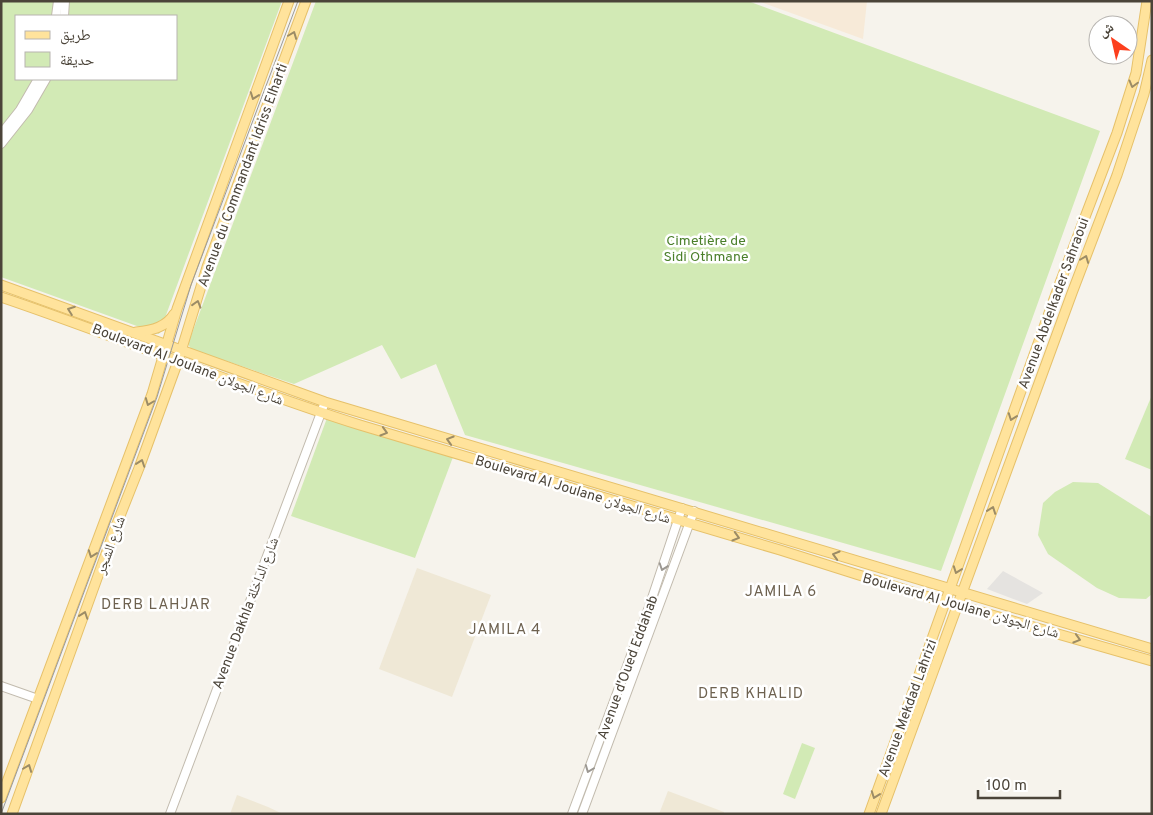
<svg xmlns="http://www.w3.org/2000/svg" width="1153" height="815" font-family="Overpass,'Noto Naskh Arabic',sans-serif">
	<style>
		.commercial { fill: #f7ead8 }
		.education { fill: #efe8d6 }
		.green { fill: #d2eab5; fill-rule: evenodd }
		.parking { fill: #e5e3e0 }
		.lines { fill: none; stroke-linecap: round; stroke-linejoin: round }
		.minor-casing { stroke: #c2bbae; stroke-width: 10 }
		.major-casing { stroke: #e6c16a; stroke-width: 11 }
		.minor { stroke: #fff; stroke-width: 8 }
		.major { stroke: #ffe39c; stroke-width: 9 }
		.tram { stroke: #9a9a9a; stroke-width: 1 }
		.oneway { stroke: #9c8c66 }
		.oneway2 { stroke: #9c9892 }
		.labels { text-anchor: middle; stroke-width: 5; stroke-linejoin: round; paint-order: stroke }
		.street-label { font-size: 14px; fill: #4b4439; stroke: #fff }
		.park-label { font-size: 14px; fill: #4a7f2a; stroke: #fff }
		.neighbourhood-label { font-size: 15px; letter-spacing: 1px; fill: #6e6250; stroke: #fff }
	</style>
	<rect width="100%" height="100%" fill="#f6f3ec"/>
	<path class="commercial" d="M 758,1 L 867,1 L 863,39 Z"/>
	<g class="education">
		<path d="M 417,568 L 491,595 L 452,697 L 379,669 Z"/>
		<path d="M 668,791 L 724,812 L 724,814 L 659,814 Z"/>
		<path d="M 237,795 L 268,807 L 283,814 L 230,814 Z"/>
	</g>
	<g class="green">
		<path d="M 1,1 L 282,1 L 159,334 L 1,277 ZM 16,16 L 176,16 L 176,79 L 16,79 Z"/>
		<path d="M 316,1 L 748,1 L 1100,131 L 941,571 L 465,435 L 436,364 L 401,379 L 382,345 L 294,384 L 191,349 L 188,344 Z"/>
		<path d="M 1152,395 L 1152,470 L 1125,459 Z"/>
		<path d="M 327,418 L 453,457 L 415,558 L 291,516 Z"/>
		<path d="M 1073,482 L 1098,483 L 1152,517 L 1152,594 L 1146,599 L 1119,598 L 1097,588 L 1048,554 L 1038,535 L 1043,503 L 1055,492 Z"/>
		<path d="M 802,743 L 815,748 L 795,799 L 783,794 Z"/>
	</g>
	<path class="parking" d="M 1003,571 L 1043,593 L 1027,604 L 987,589 Z"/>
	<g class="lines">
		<g class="minor-casing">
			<g id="minor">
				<path d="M 56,16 L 58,1"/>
				<path d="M 64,16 L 65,1"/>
				<path d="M 1,134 L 20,110 L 38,79"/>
				<path d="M 1,144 L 28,110 L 46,79"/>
				<path d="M 1,686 L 38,699"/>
				<path d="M 170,814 L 325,402"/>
				<path d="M 572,814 L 649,607 L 682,508"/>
				<path d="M 582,814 L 694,511"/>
			</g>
		</g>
		<g class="major-casing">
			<g id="major">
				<path d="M 1,285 L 325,402 L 1152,649"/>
				<path d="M 1,297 C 122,338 239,387 360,425 L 780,550 L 922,595 L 1152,661"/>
				<path d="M 136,332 C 150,331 166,328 174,314"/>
				<path d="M 1,798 L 152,394 L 177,309 L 289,1"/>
				<path d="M 12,814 L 116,526 L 139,468 L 178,361 L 207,267 L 306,1"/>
				<path d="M 869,814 L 1058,288 L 1117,133 L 1136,73 L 1147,1"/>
				<path d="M 881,814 L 1072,293 L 1117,175 L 1144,94 L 1152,60"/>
			</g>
		</g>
		<use href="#minor" class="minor"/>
		<use href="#major" class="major"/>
		<path class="tram" d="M 1,814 L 157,397 L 191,285 L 298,1"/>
	</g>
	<defs><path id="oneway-chevron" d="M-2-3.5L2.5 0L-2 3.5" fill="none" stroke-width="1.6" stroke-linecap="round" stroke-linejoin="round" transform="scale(1.25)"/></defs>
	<g class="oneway">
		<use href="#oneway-chevron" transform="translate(293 35) rotate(-69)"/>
		<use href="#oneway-chevron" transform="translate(1133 84) rotate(105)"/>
		<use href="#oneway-chevron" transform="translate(254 96) rotate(110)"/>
		<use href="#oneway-chevron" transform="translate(1085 259) rotate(-69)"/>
		<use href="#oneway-chevron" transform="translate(197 304) rotate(-73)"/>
		<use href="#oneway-chevron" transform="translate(71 310) rotate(-160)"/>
		<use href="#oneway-chevron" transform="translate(149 402) rotate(111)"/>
		<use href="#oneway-chevron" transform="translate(1012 417) rotate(110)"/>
		<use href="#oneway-chevron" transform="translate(384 432) rotate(17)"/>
		<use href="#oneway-chevron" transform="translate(450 440) rotate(-163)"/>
		<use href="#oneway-chevron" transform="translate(141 463) rotate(-71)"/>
		<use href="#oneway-chevron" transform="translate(992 510) rotate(-70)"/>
		<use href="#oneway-chevron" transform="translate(736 537) rotate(16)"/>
		<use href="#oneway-chevron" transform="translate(92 554) rotate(110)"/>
		<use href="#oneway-chevron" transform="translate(836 555) rotate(-164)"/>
		<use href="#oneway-chevron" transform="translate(957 570) rotate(110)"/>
		<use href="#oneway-chevron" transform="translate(84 615) rotate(-71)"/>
		<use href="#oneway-chevron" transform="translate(1077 639) rotate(17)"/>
		<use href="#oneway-chevron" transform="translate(28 768) rotate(-69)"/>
		<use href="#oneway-chevron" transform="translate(875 795) rotate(110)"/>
	</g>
	<g class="oneway2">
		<use href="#oneway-chevron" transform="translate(663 567) rotate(109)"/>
		<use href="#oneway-chevron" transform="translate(589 769) rotate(111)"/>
	</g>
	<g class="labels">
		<g class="street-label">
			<text transform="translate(242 175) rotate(-70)" y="5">Avenue du Commandant Idriss Elharti</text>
			<text transform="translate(1053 303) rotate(-70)" y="5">Avenue Abdelkader Sahraoui</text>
			<text transform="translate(188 364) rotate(21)" y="5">Boulevard Al Joulane شارع الجولان</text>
			<text transform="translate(573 489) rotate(17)" y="5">Boulevard Al Joulane شارع الجولان</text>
			<text transform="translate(110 545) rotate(-70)" y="5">شارع الشجر</text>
			<text transform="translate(961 605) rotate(16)" y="5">Boulevard Al Joulane شارع الجولان</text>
			<text transform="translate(245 613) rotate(-69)" y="5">Avenue Dakhla شارع الداخلة</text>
			<text transform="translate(627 667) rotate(-70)" y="5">Avenue d'Oued Eddahab</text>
			<text transform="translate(907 708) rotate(-70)" y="5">Avenue Mekdad Lahrizi</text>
		</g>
		<g class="park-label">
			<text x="706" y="245">Cimetière de<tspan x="706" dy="16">Sidi Othmane</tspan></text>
		</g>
		<g class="neighbourhood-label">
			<text x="781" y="596">JAMILA 6</text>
			<text x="156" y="609">DERB LAHJAR</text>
			<text x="505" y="634">JAMILA 4</text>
			<text x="751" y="698">DERB KHALID</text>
		</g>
	</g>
	<rect width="1153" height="815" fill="none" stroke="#4b4439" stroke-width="5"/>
	<rect x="15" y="15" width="162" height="65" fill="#ffffff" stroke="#b7b4b0"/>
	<rect x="25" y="31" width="25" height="8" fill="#ffe39c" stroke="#b7b4b0"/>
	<text x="60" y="40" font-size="15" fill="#4b4439">طريق</text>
	<rect x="25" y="52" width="25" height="15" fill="#d2eab5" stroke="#b7b4b0"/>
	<text x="60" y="65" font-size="15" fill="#4b4439">حديقة</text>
	<g transform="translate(1113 40) rotate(326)"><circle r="24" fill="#ffffff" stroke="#b7b4b0"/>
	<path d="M0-4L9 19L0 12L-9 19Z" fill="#fc3f1d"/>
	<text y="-8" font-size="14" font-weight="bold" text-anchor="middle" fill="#4b4439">ش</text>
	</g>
	<path d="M978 790v8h82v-8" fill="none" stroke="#4b4439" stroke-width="2.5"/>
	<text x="986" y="790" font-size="15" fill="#4b4439" stroke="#ffffff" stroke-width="4" paint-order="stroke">100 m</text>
</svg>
